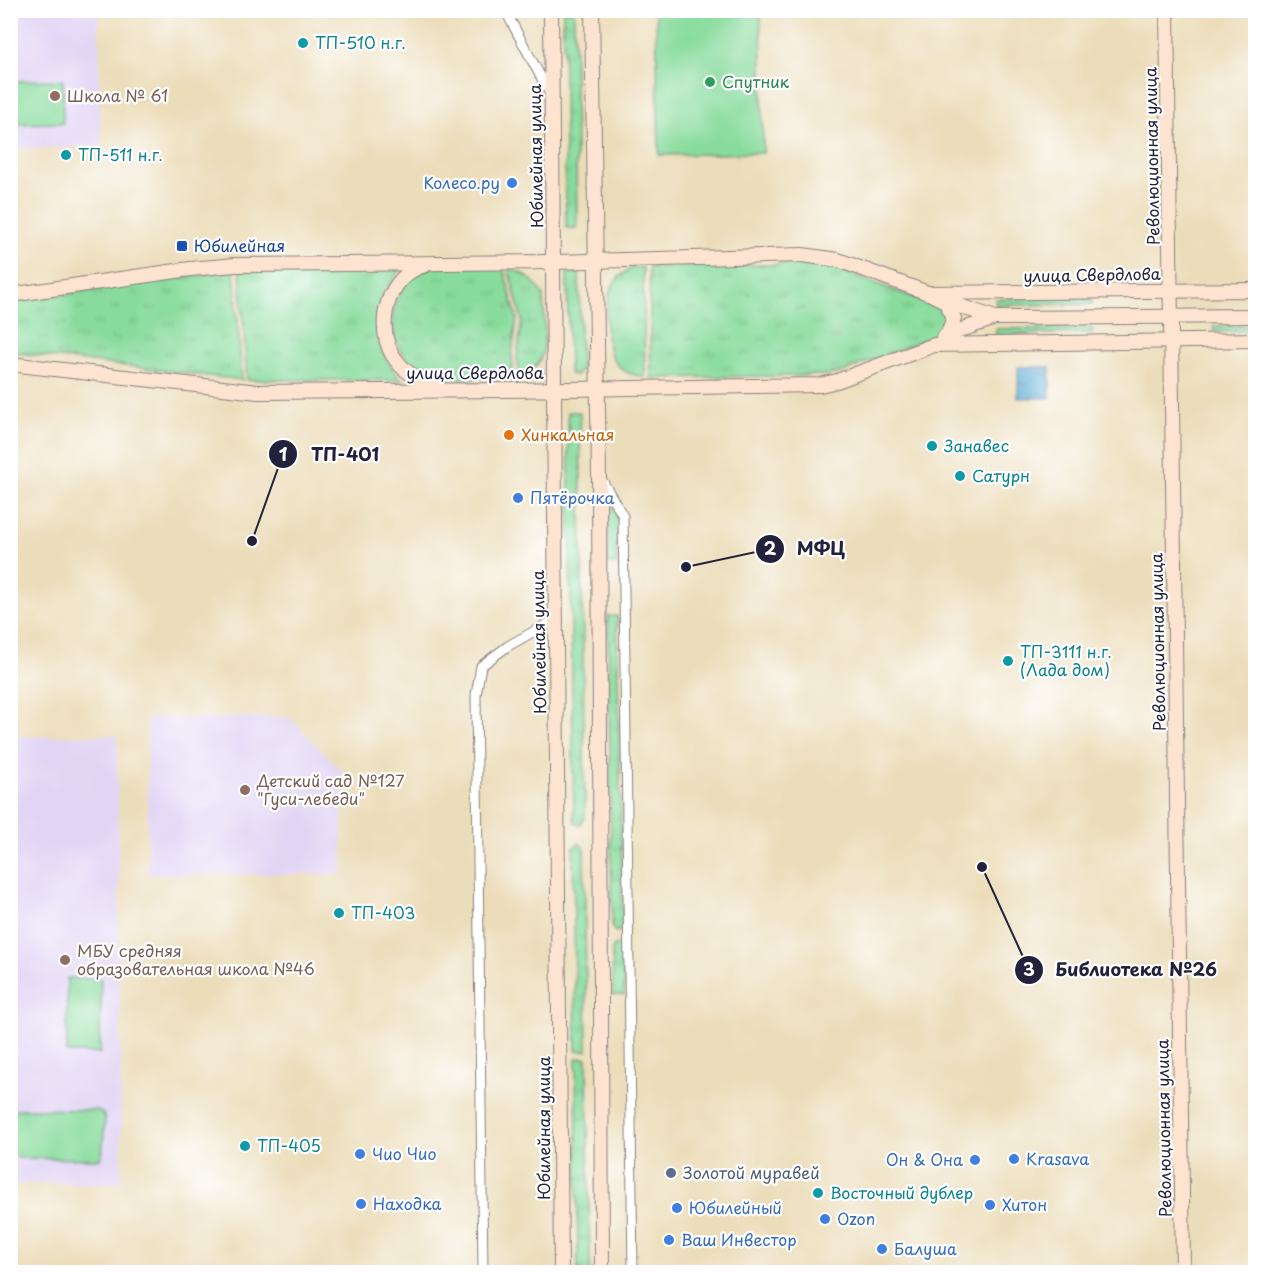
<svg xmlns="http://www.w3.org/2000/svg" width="1266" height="1283" font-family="'Playpen Sans',sans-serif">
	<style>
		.built { fill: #e1d4f4 }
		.grass { fill: url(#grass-tufts); stroke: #557e6c; stroke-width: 1.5 }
		.pitch { fill: #88db9c; stroke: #557e6c; stroke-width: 1.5 }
		.water { fill: url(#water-ripples); stroke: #3f6888; stroke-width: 1.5 }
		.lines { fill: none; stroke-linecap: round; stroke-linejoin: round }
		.street-casing { stroke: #87807a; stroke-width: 11 }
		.secondary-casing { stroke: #87807a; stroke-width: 16 }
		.street { stroke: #fff; stroke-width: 9 }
		.secondary { stroke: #fde4d1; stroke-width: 14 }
		.culture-dot { fill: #0f9aa8; stroke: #fff; stroke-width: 2 }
		.leisure-dot { fill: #2e9e5b; stroke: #fff; stroke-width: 2 }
		.education-dot { fill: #8d6e63; stroke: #fff; stroke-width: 2 }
		.shop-dot { fill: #3f7fe0; stroke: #fff; stroke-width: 2 }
		.transit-dot { fill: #1a4fb4; stroke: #fff; stroke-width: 2 }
		.food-dot { fill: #e8710a; stroke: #fff; stroke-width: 2 }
		.service-dot { fill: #5c6f8a; stroke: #fff; stroke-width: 2 }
		.labels { text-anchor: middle; stroke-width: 4.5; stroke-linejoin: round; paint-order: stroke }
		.culture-label { font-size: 16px; fill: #0d838f; stroke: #fff; text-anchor: start }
		.leisure-label { font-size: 16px; fill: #27864d; stroke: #fff; text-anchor: start }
		.education-label { font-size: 16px; fill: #785e54; stroke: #fff; text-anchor: start }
		.street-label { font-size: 16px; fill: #22223b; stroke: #fff }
		.shop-label { font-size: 16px; fill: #366cbe; stroke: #fff; text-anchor: start }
		.transit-label { font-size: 16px; fill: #164399; stroke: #fff; text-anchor: start }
		.food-label { font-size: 16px; fill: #c56008; stroke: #fff; text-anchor: start }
		.service-label { font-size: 16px; fill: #4e5e75; stroke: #fff; text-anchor: start }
		.leader { fill: none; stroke: #22223b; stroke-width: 2 }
		.callout-dot { fill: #22223b; stroke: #fff; stroke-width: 2 }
		.mark-label { font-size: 18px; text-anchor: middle; font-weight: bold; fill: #fff }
		.callout-label { font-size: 18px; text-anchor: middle; font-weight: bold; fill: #22223b; stroke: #fff; stroke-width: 4.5; stroke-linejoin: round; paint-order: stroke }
	</style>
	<defs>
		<pattern id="grass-tufts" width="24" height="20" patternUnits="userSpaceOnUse" patternTransform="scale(1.5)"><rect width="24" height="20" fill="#88db9c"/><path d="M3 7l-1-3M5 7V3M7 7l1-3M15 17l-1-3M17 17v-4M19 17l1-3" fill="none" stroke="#75bc87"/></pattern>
		<pattern id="water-ripples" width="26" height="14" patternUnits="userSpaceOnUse" patternTransform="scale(1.5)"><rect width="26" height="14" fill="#5cadd6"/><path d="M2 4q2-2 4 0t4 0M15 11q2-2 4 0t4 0" fill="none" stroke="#4c8caf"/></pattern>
	</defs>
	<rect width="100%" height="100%" fill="#fff"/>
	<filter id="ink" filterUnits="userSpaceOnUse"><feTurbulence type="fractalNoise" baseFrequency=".0167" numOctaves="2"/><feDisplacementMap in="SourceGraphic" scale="12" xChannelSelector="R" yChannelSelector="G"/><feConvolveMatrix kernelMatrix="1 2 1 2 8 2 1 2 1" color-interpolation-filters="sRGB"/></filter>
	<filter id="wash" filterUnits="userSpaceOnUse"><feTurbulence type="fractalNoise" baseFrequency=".008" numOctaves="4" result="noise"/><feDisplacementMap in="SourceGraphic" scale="24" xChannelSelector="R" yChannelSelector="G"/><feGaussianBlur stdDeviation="1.35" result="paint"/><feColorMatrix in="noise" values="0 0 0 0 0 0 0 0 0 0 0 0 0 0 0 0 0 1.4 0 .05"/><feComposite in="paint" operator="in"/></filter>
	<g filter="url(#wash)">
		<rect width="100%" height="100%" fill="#ecddba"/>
		<g class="built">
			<path d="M 10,11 L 98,11 L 101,147 L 11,149 Z"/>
			<path d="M 126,11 L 126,10 L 282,11 L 127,13 Z"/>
			<path d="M 289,717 L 342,771 L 342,874 L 148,875 L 147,718 Z"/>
			<path d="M 117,735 L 122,1183 L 11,1184 L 10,737 Z"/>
		</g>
		<g class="grass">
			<path d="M 563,11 L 574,11 L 577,228 L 566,228 Z"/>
			<path d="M 811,264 L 837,269 L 945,309 L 948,311 L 945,331 L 840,373 L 828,375 L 651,378 L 649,267 Z"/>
			<path d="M 500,265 L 504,271 L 517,318 L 512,353 L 514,378 L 440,379 C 399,369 377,321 405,286 C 411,279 417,272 426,269 C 439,264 483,266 500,265 Z"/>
			<path d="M 404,266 C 369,304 366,341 402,380 L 247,380 L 240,270 Z"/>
			<path d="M 635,267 L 643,267 L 645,377 C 613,374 607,352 606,324 C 606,299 609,277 635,267 Z"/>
			<path d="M 508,269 C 523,271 537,282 543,296 C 544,323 554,366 520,376 L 517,358 L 522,320 Z"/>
			<path d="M 234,270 L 242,380 L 11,352 L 10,302 Z"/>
			<path d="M 567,273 L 579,273 L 581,370 L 576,375 L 570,374 L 569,370 Z"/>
			<path d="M 1092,298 L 1092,304 L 996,305 L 996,299 Z"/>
			<path d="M 1215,326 L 1255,326 L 1255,331 L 1215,332 L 1213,328 Z"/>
			<path d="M 1092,328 L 1092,333 L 996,335 L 996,329 Z"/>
			<path d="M 568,412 L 580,412 L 585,818 L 580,825 L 575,822 L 574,819 Z"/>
			<path d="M 608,504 L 611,504 L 619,517 L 616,564 L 608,564 Z"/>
			<path d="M 608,616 L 617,616 L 623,926 L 618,932 L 613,930 L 612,926 Z"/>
			<path d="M 579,843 L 584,848 L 587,1051 L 576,1051 L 573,848 Z"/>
			<path d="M 616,944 L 621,945 L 623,949 L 624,995 L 613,995 L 612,949 Z"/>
			<path d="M 576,1058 L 587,1058 L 590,1272 L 578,1272 Z"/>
		</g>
		<g class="pitch">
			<path d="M 656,11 L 761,11 L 763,153 L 659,155 Z"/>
			<path d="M 63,80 L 63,123 L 11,124 L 11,81 Z"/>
			<path d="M 67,978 L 101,979 L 100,1053 L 67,1053 Z"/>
			<path d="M 18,1109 L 97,1110 L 103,1113 L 105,1118 L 102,1157 L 97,1159 L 19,1158 L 11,1155 L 11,1111 Z"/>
		</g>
		<rect class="water" x="1018" y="367" width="32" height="31"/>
	</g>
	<g filter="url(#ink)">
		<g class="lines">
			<g class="street-casing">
				<g id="street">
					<path d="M 505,10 L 551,96"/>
					<path d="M 600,477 L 623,516 L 633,1272"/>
					<path d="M 483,1272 L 476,695 L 481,666 L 508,646 L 556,619"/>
				</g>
			</g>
			<g class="secondary-casing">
				<g id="secondary">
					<path d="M 551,10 L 561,1272"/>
					<path d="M 592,10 L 599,475 L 602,1272"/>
					<path d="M 1167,10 L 1183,1272"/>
					<path d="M 425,265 C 386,275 373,330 396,360 C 407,375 422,381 438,387"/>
					<path d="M 931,294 L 945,301 L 954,318 L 947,335 L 943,338"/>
					<path d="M 10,295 L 190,269 L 235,265 L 554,262 L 802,255 L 838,260 L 928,293 L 1256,290"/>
					<path d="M 945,301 L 995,318"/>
					<path d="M 947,335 L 995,318 L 1256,316"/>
					<path d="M 10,364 L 258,392 L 507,390 L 820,385 L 837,381 L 934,345 L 1256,340"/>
				</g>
			</g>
			<use href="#street" class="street"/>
			<use href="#secondary" class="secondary"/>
		</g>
	</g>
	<g class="culture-dot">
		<circle cx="303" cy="43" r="6"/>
		<circle cx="66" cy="155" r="6"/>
		<circle cx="932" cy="446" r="6"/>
		<circle cx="960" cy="476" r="6"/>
		<circle cx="1008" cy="661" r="6"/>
		<circle cx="339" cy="913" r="6"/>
		<circle cx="245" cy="1146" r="6"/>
		<circle cx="818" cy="1193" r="6"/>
	</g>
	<circle class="leisure-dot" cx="710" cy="82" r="6"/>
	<g class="education-dot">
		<circle cx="55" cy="96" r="6"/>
		<circle cx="245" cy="790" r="6"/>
		<circle cx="65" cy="960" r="6"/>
	</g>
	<g class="shop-dot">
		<circle cx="512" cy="183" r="6"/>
		<circle cx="518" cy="498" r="6"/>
		<circle cx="360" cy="1154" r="6"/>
		<circle cx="1014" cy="1159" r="6"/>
		<circle cx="975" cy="1160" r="6"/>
		<circle cx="361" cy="1204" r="6"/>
		<circle cx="990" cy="1205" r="6"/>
		<circle cx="677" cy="1208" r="6"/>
		<circle cx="825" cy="1219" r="6"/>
		<circle cx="669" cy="1240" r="6"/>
		<circle cx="882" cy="1249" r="6"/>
	</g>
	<rect class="transit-dot" x="176" y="240" width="12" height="12" rx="3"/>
	<circle class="food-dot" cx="509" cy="435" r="6"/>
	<circle class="service-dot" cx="671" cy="1173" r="6"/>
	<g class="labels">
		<g class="culture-label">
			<text x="315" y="49">ТП-510 н.г.</text>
			<text x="78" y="161">ТП-511 н.г.</text>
			<text x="944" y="452">Занавес</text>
			<text x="972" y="482">Сатурн</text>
			<text x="1020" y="658">ТП-3111 н.г.<tspan x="1020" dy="18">(Лада дом)</tspan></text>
			<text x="351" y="919">ТП-403</text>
			<text x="257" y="1152">ТП-405</text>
			<text x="830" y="1199">Восточный дублер</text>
		</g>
		<g class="leisure-label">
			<text x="722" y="88">Спутник</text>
		</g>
		<g class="education-label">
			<text x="67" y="102">Школа № 61</text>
			<text x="257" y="787">Детский сад №127<tspan x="257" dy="18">"Гуси-лебеди"</tspan></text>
			<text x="77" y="957">МБУ средняя<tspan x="77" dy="18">образовательная школа №46</tspan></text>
		</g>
		<g class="street-label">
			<text transform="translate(536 156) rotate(-91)" y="6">Юбилейная улица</text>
			<text transform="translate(1152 156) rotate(-91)" y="6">Революционная улица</text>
			<text transform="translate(1092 275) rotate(-1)" y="6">улица Свердлова</text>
			<text x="475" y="379">улица Свердлова</text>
			<text transform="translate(539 642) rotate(-91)" y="6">Юбилейная улица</text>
			<text transform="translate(1158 642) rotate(-91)" y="6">Революционная улица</text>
			<text transform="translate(544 1128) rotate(-90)" y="6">Юбилейная улица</text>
			<text transform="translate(1164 1128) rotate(-91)" y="6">Революционная улица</text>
		</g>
		<g class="shop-label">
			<text x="500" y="189" text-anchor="end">Колесо.ру</text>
			<text x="530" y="504">Пятёрочка</text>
			<text x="372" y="1160">Чио Чио</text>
			<text x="1026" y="1165">Krasava</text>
			<text x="963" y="1166" text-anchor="end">Он &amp; Она</text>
			<text x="373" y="1210">Находка</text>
			<text x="1002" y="1211">Хитон</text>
			<text x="689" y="1214">Юбилейный</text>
			<text x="837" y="1225">Ozon</text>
			<text x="681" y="1246">Ваш Инвестор</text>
			<text x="894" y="1255">Балуша</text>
		</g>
		<g class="transit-label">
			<text x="194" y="252">Юбилейная</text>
		</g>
		<g class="food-label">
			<text x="521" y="441">Хинкальная</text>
		</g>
		<g class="service-label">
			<text x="683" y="1179">Золотой муравей</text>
		</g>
	</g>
	<path class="leader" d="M252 541L283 454M686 567L770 549M982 867L1029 970"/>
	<g class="callout-dot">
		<circle cx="252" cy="541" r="6"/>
		<circle cx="686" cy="567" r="6"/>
		<circle cx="982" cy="867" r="6"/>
		<circle cx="283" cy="454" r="15"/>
		<circle cx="770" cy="549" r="15"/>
		<circle cx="1029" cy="970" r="15"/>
	</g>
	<g class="mark-label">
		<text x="283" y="461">1</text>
		<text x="770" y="555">2</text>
		<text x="1029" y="976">3</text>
	</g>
	<g class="callout-label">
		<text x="345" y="461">ТП-401</text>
		<text x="821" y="555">МФЦ</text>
		<text x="1136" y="976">Библиотека №26</text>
	</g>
	<rect width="1266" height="1283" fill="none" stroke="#fff" stroke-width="36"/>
</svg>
